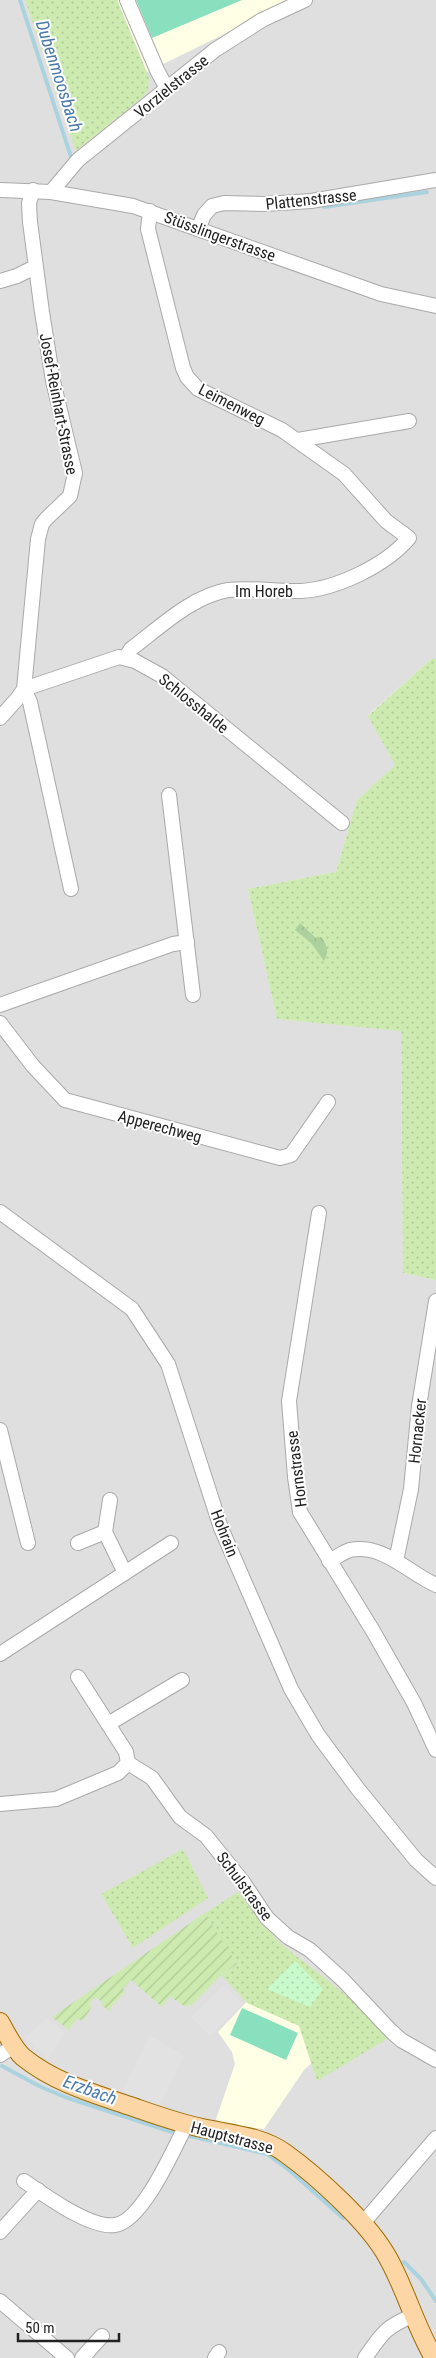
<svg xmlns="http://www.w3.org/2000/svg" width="436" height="2358" font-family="'Roboto Condensed',sans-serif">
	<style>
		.residential { fill: #e0dfdf }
		.education { fill: #ffffe5 }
		.grass { fill: url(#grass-dots) }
		.forest { fill: url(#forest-crowns) }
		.park { fill: url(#park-dots) }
		.garden { fill: url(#garden-furrows) }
		.pitch { fill: #88e0be }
		.parking { fill: #e2e2e2 }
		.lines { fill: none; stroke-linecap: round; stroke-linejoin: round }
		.stream { stroke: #aad3df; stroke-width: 4 }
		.minor-casing { stroke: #a9a9a9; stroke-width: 16 }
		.major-casing { stroke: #a06b00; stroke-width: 20 }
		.minor { stroke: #fff; stroke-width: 14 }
		.major { stroke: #fcd6a4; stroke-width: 18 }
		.labels { text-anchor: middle; stroke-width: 4; stroke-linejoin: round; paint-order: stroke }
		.street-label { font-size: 16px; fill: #222; stroke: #fff }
		.water-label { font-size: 18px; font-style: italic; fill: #4a7aab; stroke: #fff }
	</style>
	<defs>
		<pattern id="grass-dots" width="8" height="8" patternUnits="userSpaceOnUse" patternTransform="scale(1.25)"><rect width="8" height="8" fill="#cdebb0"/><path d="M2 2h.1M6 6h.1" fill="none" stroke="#b0c997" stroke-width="1.8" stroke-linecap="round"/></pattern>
		<pattern id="forest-crowns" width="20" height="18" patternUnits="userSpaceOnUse" patternTransform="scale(1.25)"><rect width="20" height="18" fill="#add19e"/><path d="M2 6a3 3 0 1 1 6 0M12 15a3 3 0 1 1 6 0" fill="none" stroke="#95b388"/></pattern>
		<pattern id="park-dots" width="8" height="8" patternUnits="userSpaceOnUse" patternTransform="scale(1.25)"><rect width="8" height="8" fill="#c8facc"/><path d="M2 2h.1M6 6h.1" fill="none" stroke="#acd6af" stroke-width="1.8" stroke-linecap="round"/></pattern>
		<pattern id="garden-furrows" width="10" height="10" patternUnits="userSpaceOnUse" patternTransform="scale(1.25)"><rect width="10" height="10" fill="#cdebb0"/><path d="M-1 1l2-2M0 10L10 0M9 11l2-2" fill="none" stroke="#b0c997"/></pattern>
	</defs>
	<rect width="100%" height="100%" fill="#f2efe9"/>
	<path class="residential" d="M 0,0 L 436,0 L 436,659 L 431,659 L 368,715 L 396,765 L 357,800 L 336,872 L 248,889 L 277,1019 L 401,1030 L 403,1273 L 436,1280 L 436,2358 L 0,2358 Z"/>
	<g class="education">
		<path d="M 117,0 L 294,0 L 147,72 Z"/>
		<path d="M 293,1953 L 365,2015 L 304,2070 L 264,2129 L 221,2124 L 216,2119 L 235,2064 L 232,2052 L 218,2032 Z"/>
	</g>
	<g class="grass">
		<path d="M 25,0 L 117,0 L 149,78 L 148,90 L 143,97 L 76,151 Z"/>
		<path d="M 431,659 L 436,659 L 436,1280 L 403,1273 L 401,1031 L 277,1019 L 248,889 L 336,872 L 357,800 L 395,765 L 368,716 Z"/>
		<path d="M 183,1849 L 208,1898 L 133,1948 L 101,1894 Z"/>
		<path d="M 238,1892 L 280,1943 L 355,2002 L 389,2038 L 317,2081 L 299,2026 L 247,2003 L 222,1976 L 237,1964 L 205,1913 Z"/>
	</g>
	<path class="forest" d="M 300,923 L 317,939 L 321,937 C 328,946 329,951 324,961 L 311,943 L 295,930 Z"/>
	<path class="park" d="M 295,1961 L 323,1989 L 310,2007 L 267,1989 Z"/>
	<path class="garden" d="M 205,1913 L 237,1964 L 217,1979 L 192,2005 L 184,2006 L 170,1996 L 162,2007 L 131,1980 L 123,1989 L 125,1992 L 110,2008 L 112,2012 L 102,2006 L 101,2001 L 97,1998 L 93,1999 L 90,2003 L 91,2008 L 83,2021 L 77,2018 L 69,2030 L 52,2017 Z"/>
	<g class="pitch">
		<path d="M 136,0 L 242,0 L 152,38 Z"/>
		<path d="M 242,2008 L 298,2033 L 286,2060 L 230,2035 Z"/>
	</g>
	<g class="parking">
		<path d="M 224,1985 L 243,2003 L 210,2036 L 191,2017 Z"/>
		<path d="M 47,2018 L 65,2033 L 48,2059 L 25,2037 Z"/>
		<path d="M 150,2036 L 184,2055 L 159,2108 L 121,2094 Z"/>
	</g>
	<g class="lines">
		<g class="stream">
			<path d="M 20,0 L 72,160"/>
			<path d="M 324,207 L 427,192"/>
			<path d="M 2,2066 L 39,2086 L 65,2097 L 172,2132"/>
			<path d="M 190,2136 L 267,2154 L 289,2170 L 343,2218"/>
			<path d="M 404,2262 L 421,2279 L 436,2301"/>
		</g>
		<g class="minor-casing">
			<g id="minor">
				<path d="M 127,0 L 157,70 L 167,89"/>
				<path d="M 0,190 L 51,192 L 133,206 L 381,294 L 436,306"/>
				<path d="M 51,192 L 78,160 L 215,50 L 262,20 L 305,0"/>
				<path d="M 198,229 L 204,215 L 212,206 L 224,203 L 265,204 L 311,201 L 436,180"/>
				<path d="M 0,281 L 17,276 L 35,267"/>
				<path d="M 298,440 L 409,421"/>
				<path d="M 126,657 L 131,649 C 159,628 192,596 228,590 C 252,587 277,592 301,591 C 337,589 386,565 409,538 L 386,521 L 344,474 L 282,430 L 198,389 L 187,377 L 183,368 L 148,229 L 150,211"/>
				<path d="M 0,718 L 17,699 L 24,689 L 38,539 L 42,524 L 46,519 L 70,496 L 75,473 L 53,381 L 42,312 L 30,222 L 29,203 L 33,190"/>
				<path d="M 169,795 L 193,995"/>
				<path d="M 71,889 L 30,702 L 24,689 L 119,657 L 135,661 L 162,676 L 342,823"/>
				<path d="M 0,1005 L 173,944 L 187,942"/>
				<path d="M 0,1023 L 33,1066 L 65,1100 L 280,1158 L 291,1155 L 328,1102"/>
				<path d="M 0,1212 L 132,1309 L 168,1364 L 221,1528 L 291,1689 L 318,1735 L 358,1789 L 416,1860 L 436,1878"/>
				<path d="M 319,1213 L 289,1401 L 295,1477 L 300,1512 L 373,1631 L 414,1703 L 436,1750"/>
				<path d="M 0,1430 L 28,1543"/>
				<path d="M 110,1500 L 105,1532 L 125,1573"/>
				<path d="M 78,1543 L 105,1532"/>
				<path d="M 329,1561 C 336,1558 343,1552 350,1550 C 382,1543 409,1573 436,1585"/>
				<path d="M 396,1561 L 411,1489 L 419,1406 L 436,1301"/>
				<path d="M 0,1654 L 171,1543"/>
				<path d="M 108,1724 L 182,1680"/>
				<path d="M 128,1763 L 152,1778 L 180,1817 L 206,1836 L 243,1882 L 267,1918 L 288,1937 L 310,1950 L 343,1980 L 390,2030 L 401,2040 L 436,2060"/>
				<path d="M 0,1804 L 56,1799 L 118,1773 L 128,1763 L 126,1752 L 78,1677"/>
				<path d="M 0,2055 L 14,2046"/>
				<path d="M 24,2181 C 44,2195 91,2229 115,2225 C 142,2222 174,2149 186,2125"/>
				<path d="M 363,2223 L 436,2138"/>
				<path d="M 0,2232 L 38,2190"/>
				<path d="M 0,2301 L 67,2358"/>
				<path d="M 82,2358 L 102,2336"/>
				<path d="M 215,2358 L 219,2352"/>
				<path d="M 365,2358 C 381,2335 385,2327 412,2316"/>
			</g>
		</g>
		<g class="major-casing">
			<path id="major" d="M 0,2022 C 7,2034 13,2048 23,2057 C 55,2083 95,2094 133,2107 C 156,2115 178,2123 202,2128 C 229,2134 262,2136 285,2153 C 317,2176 370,2224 388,2258 C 406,2290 415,2326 434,2358"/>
		</g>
		<use href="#minor" class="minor"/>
		<use href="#major" class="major"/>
	</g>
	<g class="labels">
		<g class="street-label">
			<text transform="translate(171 86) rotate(-39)" y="6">Vorzielstrasse</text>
			<text transform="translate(311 199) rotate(-6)" y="6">Plattenstrasse</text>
			<text transform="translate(220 236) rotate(20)" y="6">Stüsslingerstrasse</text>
			<text transform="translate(59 404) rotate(79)" y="6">Josef-Reinhart-Strasse</text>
			<text transform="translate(232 404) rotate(27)" y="6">Leimenweg</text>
			<text x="264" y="597">Im Horeb</text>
			<text transform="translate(194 703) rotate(39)" y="6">Schlosshalde</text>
			<text transform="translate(160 1126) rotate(15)" y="6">Apperechweg</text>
			<text transform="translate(417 1431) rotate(-84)" y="6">Hornacker</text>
			<text transform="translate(296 1469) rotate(-97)" y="6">Hornstrasse</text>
			<text transform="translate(225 1533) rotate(69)" y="6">Hohrain</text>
			<text transform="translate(245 1886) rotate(53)" y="6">Schulstrasse</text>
			<text transform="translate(232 2137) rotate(15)" y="6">Hauptstrasse</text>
		</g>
		<g class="water-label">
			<text transform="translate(59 76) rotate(72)" y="6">Dubenmoosbach</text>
			<text transform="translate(90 2090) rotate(20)" y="6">Erzbach</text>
		</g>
	</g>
	<path d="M18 2333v8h101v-8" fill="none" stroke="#222222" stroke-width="2.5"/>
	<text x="25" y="2333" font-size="15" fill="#222222" stroke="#ffffff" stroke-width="4" paint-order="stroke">50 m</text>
</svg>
